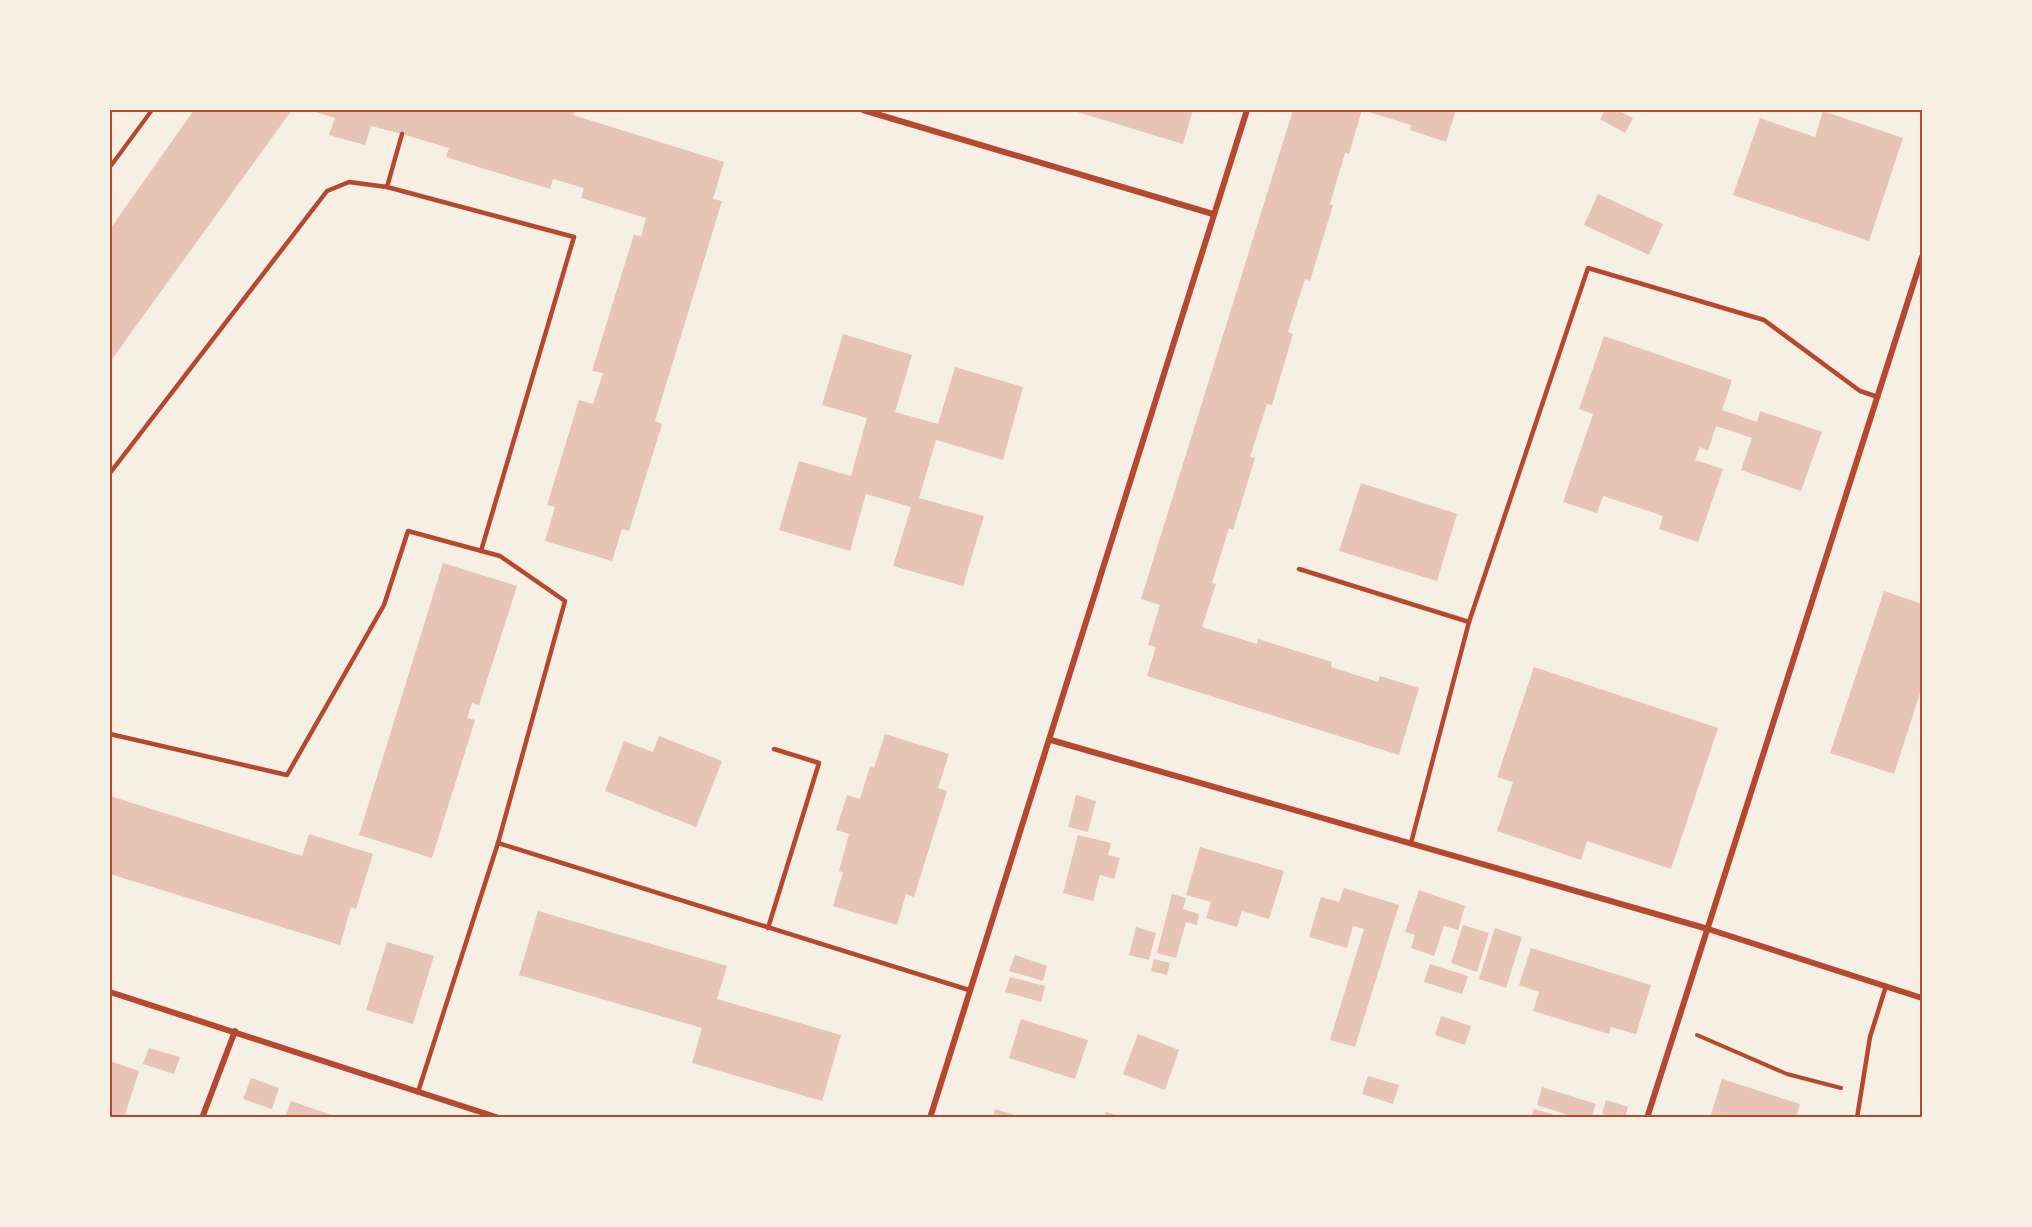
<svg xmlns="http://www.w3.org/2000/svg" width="2032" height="1227" font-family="'Roboto Condensed',sans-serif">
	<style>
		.building { fill: #e6c5b7 }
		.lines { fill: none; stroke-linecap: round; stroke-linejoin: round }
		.path { stroke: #b5482f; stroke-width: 4 }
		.service { stroke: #b5482f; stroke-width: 4.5 }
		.minor { stroke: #b5482f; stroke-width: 6 }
		.neatline { fill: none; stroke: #b5482f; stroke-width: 2 }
	</style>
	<rect width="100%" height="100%" fill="#f6efe4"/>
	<g class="building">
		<path d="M 194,110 L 292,110 L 110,362 L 110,229 Z"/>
		<path d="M 309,110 L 575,110 L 573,115 L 724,162 L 713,199 L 722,201 L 655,421 L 662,424 L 629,531 L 622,529 L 612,561 L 545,541 L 555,507 L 547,505 L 579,400 L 593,404 L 603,373 L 592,371 L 634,234 L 641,237 L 646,218 L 581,198 L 584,188 L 553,179 L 550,189 L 446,157 L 449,148 L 402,134 L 371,126 L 365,145 L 329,135 L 335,118 Z"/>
		<path d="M 1071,110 L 1193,110 L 1183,144 Z"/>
		<path d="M 1293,110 L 1456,110 L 1446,142 L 1410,130 L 1411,125 L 1362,110 L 1349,154 L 1345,153 L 1330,204 L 1333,205 L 1310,281 L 1305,279 L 1288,332 L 1293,334 L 1272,405 L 1267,404 L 1250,457 L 1255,458 L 1233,530 L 1229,528 L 1212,583 L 1216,584 L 1202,627 L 1257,644 L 1258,639 L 1332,662 L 1331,667 L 1378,682 L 1380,676 L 1419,688 L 1399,755 L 1147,676 L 1156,647 L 1148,645 L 1160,605 L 1141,599 Z"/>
		<path d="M 1605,110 L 1617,110 L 1633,118 L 1625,133 L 1600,119 Z"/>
		<path d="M 1823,111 L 1903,138 L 1869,241 L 1733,195 L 1760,118 L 1815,137 Z"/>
		<path d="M 1598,194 L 1663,224 L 1649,255 L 1584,225 Z"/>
		<path d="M 843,334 L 912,355 L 895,412 L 938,424 L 955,367 L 1023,387 L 1003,460 L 936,440 L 919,498 L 984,516 L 963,586 L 893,566 L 911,507 L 866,494 L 850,551 L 779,530 L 799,461 L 851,476 L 867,418 L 822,405 Z"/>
		<path d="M 1604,336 L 1732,380 L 1722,410 L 1757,422 L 1760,411 L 1822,432 L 1801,491 L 1741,470 L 1752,438 L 1716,426 L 1708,451 L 1700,447 L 1695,460 L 1723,469 L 1698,542 L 1659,529 L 1663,516 L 1603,496 L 1597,513 L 1563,502 L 1593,414 L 1579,409 Z"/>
		<path d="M 1361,483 L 1457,514 L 1437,581 L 1339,551 Z"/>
		<path d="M 443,563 L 517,586 L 479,705 L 472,703 L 467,718 L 475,720 L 432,858 L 359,835 Z"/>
		<path d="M 1884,591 L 1922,604 L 1922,687 L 1894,774 L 1830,753 Z"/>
		<path d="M 1534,667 L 1718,728 L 1671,869 L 1587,841 L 1581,860 L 1497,831 L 1513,782 L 1497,777 Z"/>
		<path d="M 885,734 L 949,754 L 938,788 L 947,791 L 914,897 L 906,894 L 897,925 L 833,906 L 843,872 L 839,871 L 849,834 L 836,830 L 847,795 L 860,799 L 870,766 L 874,768 Z"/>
		<path d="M 659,736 L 722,761 L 696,827 L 605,791 L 624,741 L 653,752 Z"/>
		<path d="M 1076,795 L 1096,801 L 1088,832 L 1068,827 Z"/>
		<path d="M 110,796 L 302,856 L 309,834 L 373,854 L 356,909 L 351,907 L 340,945 L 110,874 Z"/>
		<path d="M 1078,835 L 1111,843 L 1108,855 L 1120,858 L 1114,879 L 1100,875 L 1093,901 L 1063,893 Z"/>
		<path d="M 1200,847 L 1284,871 L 1269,919 L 1242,911 L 1237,927 L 1206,918 L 1211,902 L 1186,895 Z"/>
		<path d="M 1344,888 L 1399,905 L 1355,1047 L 1330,1040 L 1364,929 L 1353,926 L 1347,948 L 1309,937 L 1321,897 L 1339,902 Z"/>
		<path d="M 1419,890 L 1465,906 L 1458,930 L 1444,926 L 1434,956 L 1411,948 L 1415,935 L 1405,932 Z"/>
		<path d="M 1172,894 L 1186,898 L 1183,909 L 1199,914 L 1197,925 L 1186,922 L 1176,958 L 1157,953 Z"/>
		<path d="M 538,911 L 727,966 L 717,999 L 841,1035 L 822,1101 L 692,1063 L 702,1028 L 519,975 Z"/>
		<path d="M 1463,925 L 1489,933 L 1477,972 L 1451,963 Z"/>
		<path d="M 1136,927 L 1156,933 L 1149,960 L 1129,955 Z"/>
		<path d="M 1495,928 L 1522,937 L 1506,988 L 1479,979 Z"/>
		<path d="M 387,942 L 434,956 L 413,1024 L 366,1010 Z"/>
		<path d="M 1531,948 L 1651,985 L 1636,1034 L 1611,1027 L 1609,1034 L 1533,1011 L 1539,992 L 1519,985 Z"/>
		<path d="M 1015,955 L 1047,966 L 1043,981 L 1009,971 Z"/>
		<path d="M 1154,959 L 1170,963 L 1167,975 L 1151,971 Z"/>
		<path d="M 1430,964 L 1468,976 L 1462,994 L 1424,982 Z"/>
		<path d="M 1010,977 L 1045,986 L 1041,1002 L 1005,992 Z"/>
		<path d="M 1441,1016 L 1471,1026 L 1465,1045 L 1435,1035 Z"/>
		<path d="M 1021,1019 L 1088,1040 L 1075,1079 L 1009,1058 Z"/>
		<path d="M 1138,1034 L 1179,1050 L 1165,1090 L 1123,1074 Z"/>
		<path d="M 149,1048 L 180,1057 L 174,1074 L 143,1064 Z"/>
		<path d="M 110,1061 L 139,1071 L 124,1118 L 110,1118 Z"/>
		<path d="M 1368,1076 L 1399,1085 L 1393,1104 L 1362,1094 Z"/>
		<path d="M 251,1078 L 279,1088 L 272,1109 L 243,1099 Z"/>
		<path d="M 1722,1079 L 1800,1104 L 1796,1118 L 1710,1118 Z"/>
		<path d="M 1542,1087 L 1596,1104 L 1591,1118 L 1578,1118 L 1537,1105 Z"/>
		<path d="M 1606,1100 L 1628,1107 L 1625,1118 L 1602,1114 Z"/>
		<path d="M 291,1101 L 337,1117 L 337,1118 L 285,1118 Z"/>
		<path d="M 995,1109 L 1022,1117 L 1022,1118 L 993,1118 Z"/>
		<path d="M 1534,1109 L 1563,1117 L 1563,1118 L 1531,1118 Z"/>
		<path d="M 1106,1112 L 1124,1117 L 1123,1118 L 1104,1118 Z"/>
	</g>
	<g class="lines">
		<g class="path">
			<path d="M 110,167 L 152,110"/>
			<path d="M 1697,1035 L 1787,1074 L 1841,1088"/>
		</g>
		<g class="service">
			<path d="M 387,187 L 574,237 L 481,551"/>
			<path d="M 110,473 L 327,191 L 349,182 L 387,187 L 402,134"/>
			<path d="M 1299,569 L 1469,622 L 1411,843"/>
			<path d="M 1469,622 L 1588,268 L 1764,320 L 1860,391 L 1878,397"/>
			<path d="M 110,734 L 287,775 L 384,605 L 408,531 L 500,556 L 565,601 L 498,843"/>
			<path d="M 768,928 L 819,763 L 774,749"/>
			<path d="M 418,1092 L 498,843 L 969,990"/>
			<path d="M 1857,1118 L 1870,1037 L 1886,986"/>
		</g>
		<g class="minor">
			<path d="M 863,110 L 1213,214"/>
			<path d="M 1051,740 L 1708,929 L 1922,998"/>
			<path d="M 110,992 L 499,1118"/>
			<path d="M 202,1118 L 235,1031"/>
			<path d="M 930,1118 L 1247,110"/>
			<path d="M 1647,1118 L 1922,257"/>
		</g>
	</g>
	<rect width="2032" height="1227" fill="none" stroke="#f6efe4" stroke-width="222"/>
	<rect x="111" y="111" width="1810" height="1005" class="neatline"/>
</svg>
